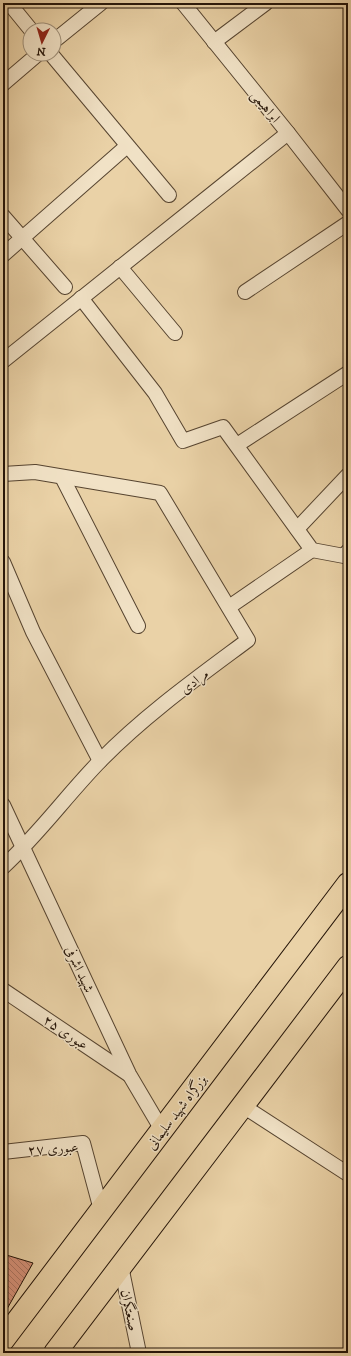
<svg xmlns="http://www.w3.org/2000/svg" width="351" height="1356" font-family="'IM FELL DW Pica',Amiri,serif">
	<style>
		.building { fill: url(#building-back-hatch); stroke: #251509 }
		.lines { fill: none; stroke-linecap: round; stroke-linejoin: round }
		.street-casing { stroke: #564430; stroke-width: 16 }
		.highway-casing { stroke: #251509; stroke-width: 24 }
		.street { stroke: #f1e2c6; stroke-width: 14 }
		.highway { stroke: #ead2a7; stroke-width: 22 }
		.labels { text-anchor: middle; stroke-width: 3; stroke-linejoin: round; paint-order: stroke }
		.street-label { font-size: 14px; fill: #251509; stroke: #f1e2c6 }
	</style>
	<defs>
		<pattern id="building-back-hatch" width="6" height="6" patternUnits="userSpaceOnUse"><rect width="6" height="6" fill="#d6937b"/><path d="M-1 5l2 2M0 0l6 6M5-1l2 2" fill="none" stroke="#ad7763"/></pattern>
	</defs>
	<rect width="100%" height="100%" fill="#ead2a7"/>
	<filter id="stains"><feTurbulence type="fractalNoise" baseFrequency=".005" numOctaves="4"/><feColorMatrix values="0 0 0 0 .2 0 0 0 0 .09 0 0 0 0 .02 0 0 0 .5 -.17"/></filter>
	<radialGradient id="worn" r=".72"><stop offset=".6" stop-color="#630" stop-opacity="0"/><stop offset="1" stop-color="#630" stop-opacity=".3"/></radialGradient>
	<path class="building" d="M 3,1254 L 33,1263 L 3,1316 Z"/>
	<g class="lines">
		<g class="street-casing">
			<g id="street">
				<path d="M 9,3 L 31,30"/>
				<path d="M 183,3 L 288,133 L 348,210"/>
				<path d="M 54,41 L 101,3"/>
				<path d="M 214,42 L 266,3"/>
				<path d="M 51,54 L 169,195"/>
				<path d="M 3,84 L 38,54"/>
				<path d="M 3,216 L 65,287"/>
				<path d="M 3,255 L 127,146"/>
				<path d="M 120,267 L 175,333"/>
				<path d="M 245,292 L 348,223"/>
				<path d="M 81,298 L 155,393 L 183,441 L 223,427 L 312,550 L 344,556 L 348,551"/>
				<path d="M 3,361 L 288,133"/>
				<path d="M 237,445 L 348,373"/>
				<path d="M 3,474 L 35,472 L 160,493 L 248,640 C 197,678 145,715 100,761 C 66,796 39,834 3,867"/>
				<path d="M 62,477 L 138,626"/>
				<path d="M 297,529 L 348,475"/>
				<path d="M 3,562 L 33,632 L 100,761"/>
				<path d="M 229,607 L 312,550"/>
				<path d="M 3,805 L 129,1074 L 162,1130"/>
				<path d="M 3,990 L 128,1074"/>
				<path d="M 243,1106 L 348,1174"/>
				<path d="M 3,1152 L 83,1143 L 101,1210"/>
				<path d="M 121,1266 L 139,1353"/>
			</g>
		</g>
		<g class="highway-casing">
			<g id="highway">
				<path d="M 3,1340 L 348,884"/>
				<path d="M 55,1353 L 348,967"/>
			</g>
		</g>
		<use href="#street" class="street"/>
		<use href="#highway" class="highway"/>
	</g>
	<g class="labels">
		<g class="street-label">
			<text transform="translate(266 106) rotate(51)" y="5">ابراهیمی</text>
			<text transform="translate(194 681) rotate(-37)" y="5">مرادی</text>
			<text transform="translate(80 969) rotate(65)" y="5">شهید اشرفی</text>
			<text transform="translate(66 1032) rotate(34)" y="5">عبوری ۲۵</text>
			<text transform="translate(176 1112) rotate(-53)" y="5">بزرگراه شهید سلیمانی</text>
			<text transform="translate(53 1148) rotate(-4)" y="5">عبوری ۲۷</text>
			<text transform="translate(130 1310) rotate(78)" y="5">صنعتگران</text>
		</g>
	</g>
	<rect width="351" height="1356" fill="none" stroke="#ead2a7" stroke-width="16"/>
	<rect x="4" y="4" width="343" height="1348" fill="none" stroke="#251509" stroke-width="2"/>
	<rect x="8" y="8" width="335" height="1340" fill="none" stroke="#251509"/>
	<g transform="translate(42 42) rotate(185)"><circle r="19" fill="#f1e2c6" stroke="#9f907a"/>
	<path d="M0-3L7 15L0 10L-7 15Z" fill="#8f2418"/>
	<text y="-6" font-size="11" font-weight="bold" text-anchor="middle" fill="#251509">N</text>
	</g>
	<rect width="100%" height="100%" filter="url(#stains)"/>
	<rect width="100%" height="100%" fill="url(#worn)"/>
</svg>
